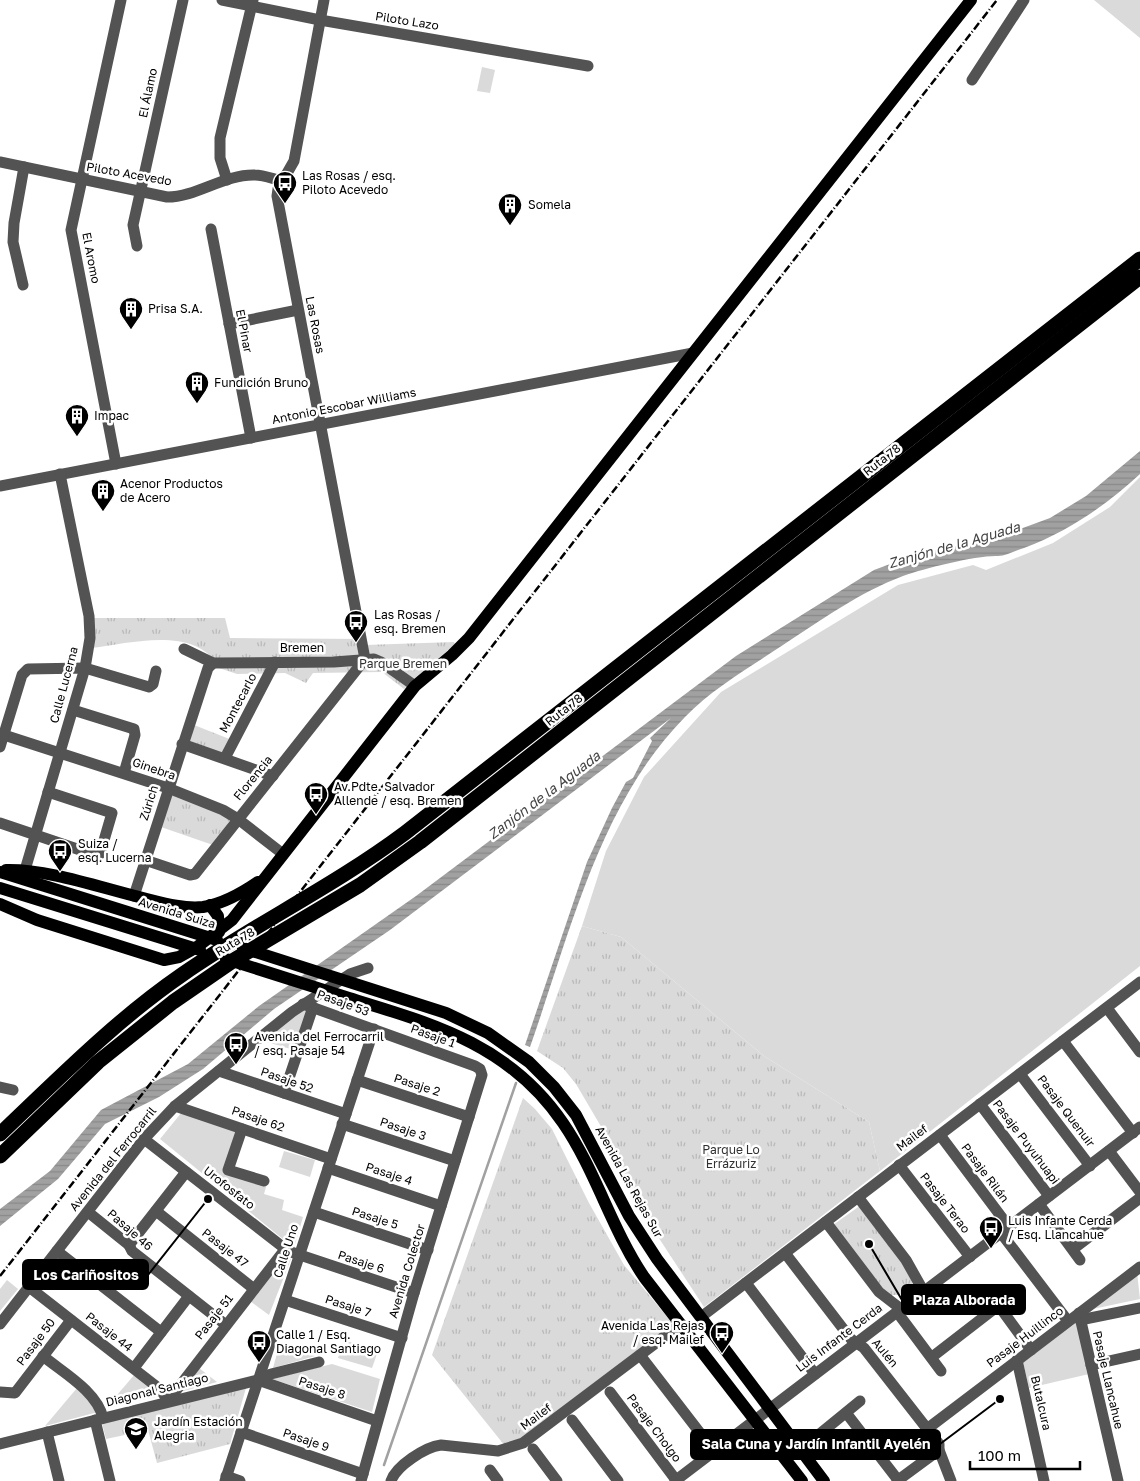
<svg xmlns="http://www.w3.org/2000/svg" width="1140" height="1481" font-family="'Golos Text',sans-serif">
	<style>
		.grass { fill: #dadada }
		.park { fill: url(#park-tufts) }
		.water { fill: url(#water-rules) }
		.lines { fill: none; stroke-linecap: round; stroke-linejoin: round }
		.stream { stroke: #a1a1a1; stroke-width: 2.5 }
		.minor { stroke: #535353; stroke-width: 11 }
		.major { stroke: #000; stroke-width: 12 }
		.highway { stroke: #000; stroke-width: 15 }
		.rail { stroke: #000; stroke-width: 2.5; stroke-dasharray: 8 2.5 1 2.5; stroke-linecap: butt }
		.labels { text-anchor: middle; stroke-width: 5; stroke-linejoin: round; paint-order: stroke }
		.street-label { font-size: 12px; fill: #000; stroke: #fff }
		.poi-label { font-size: 12px; fill: #000; stroke: #fff; text-anchor: start }
		.park-label { font-size: 12px; fill: #313131; stroke: #fff }
		.water-label { font-size: 14px; font-style: italic; fill: #424242; stroke: #fff }
		.leader { fill: none; stroke: #000; stroke-width: 2 }
		.callout-dot { fill: #000; stroke: #fff; stroke-width: 2 }
		.callout { fill: #000; stroke: #000; stroke-width: 2 }
		.callout-label { font-size: 14px; text-anchor: middle; font-weight: bold; fill: #fff }
	</style>
	<defs>
		<pattern id="park-tufts" width="24" height="20" patternUnits="userSpaceOnUse" patternTransform="scale(1.25)"><rect width="24" height="20" fill="#dadada"/><path d="M3 7l-1-3M5 7V3M7 7l1-3M15 17l-1-3M17 17v-4M19 17l1-3" fill="none" stroke="#b9b9b9"/></pattern>
		<pattern id="water-rules" width="6" height="5" patternUnits="userSpaceOnUse" patternTransform="scale(1.25)"><rect width="6" height="5" fill="#a1a1a1"/><path d="M0 2.5h6" fill="none" stroke="#898989"/></pattern>
	</defs>
	<rect width="100%" height="100%" fill="#fff"/>
	<g class="grass">
		<path d="M 1094,0 L 1140,0 L 1140,38 Z"/>
		<path d="M 482,67 L 495,70 L 490,93 L 477,91 Z"/>
		<path d="M 1140,477 L 1140,966 L 880,1171 L 869,1122 L 764,1056 L 621,937 L 582,926 L 606,851 L 644,777 L 721,692 L 898,585 L 973,565 L 986,570 L 1053,543 L 1110,507 Z"/>
		<path d="M 304,1006 L 311,1008 L 294,1050 L 260,1040 Z"/>
		<path d="M 182,1112 L 246,1131 L 234,1170 L 268,1180 L 264,1194 L 284,1200 L 282,1210 L 303,1217 L 294,1248 L 160,1139 Z"/>
		<path d="M 284,1151 L 315,1160 L 310,1177 L 279,1167 Z"/>
		<path d="M 282,1254 L 291,1259 L 269,1315 L 250,1301 Z"/>
		<path d="M 1137,1272 L 1140,1299 L 1088,1310 Z"/>
		<path d="M 7,1280 L 18,1289 L 0,1311 L 0,1289 Z"/>
		<path d="M 1076,1323 L 1079,1325 L 1089,1374 L 1029,1388 L 1023,1362 Z"/>
		<path d="M 344,1340 L 378,1351 L 372,1368 L 338,1358 Z"/>
		<path d="M 279,1346 L 315,1356 L 273,1368 Z"/>
		<path d="M 332,1364 L 380,1379 L 372,1412 L 272,1379 Z"/>
		<path d="M 199,1368 L 217,1382 L 176,1393 Z"/>
		<path d="M 135,1374 L 160,1396 L 106,1408 Z"/>
		<path d="M 77,1388 L 98,1412 L 45,1426 Z"/>
	</g>
	<g class="park">
		<path d="M 93,618 L 225,618 L 230,638 L 363,639 L 365,645 L 454,642 L 455,644 L 404,689 L 382,672 L 313,673 L 306,683 L 285,673 L 237,674 L 219,668 C 197,625 131,643 92,648 Z"/>
		<path d="M 194,725 L 232,740 L 224,755 L 190,741 Z"/>
		<path d="M 173,793 L 231,819 L 213,845 L 161,827 Z"/>
		<path d="M 582,926 L 621,937 L 764,1056 L 869,1122 L 880,1171 L 704,1307 L 647,1220 L 606,1135 L 576,1084 L 563,1068 L 537,1051 Z"/>
		<path d="M 523,1098 L 535,1109 L 552,1129 L 589,1203 L 624,1265 L 674,1325 L 523,1439 L 505,1446 L 432,1355 Z"/>
		<path d="M 861,1205 L 904,1264 L 913,1283 L 900,1295 L 888,1295 L 833,1225 Z"/>
		<path d="M 246,1388 L 230,1444 L 157,1463 L 148,1430 L 106,1439 L 102,1423 Z"/>
	</g>
	<path class="water" d="M 1140,451 L 1140,474 C 1105,506 1069,531 1024,548 C 1016,550 1006,556 998,556 C 978,555 925,568 903,576 C 860,592 821,620 783,645 C 750,667 713,688 685,717 C 599,804 570,934 530,1047 L 525,1045 L 587,862 L 612,808 L 626,782 L 633,778 L 652,741 L 650,738 L 671,718 L 390,930 L 274,1009 L 203,1069 L 159,1097 L 105,1124 L 58,1179 L 0,1226 L 0,1209 L 50,1171 L 101,1110 L 188,1064 L 259,1006 L 416,896 L 736,656 L 874,570 L 917,554 L 993,539 L 1050,518 L 1086,496 Z"/>
	<g class="lines">
		<path class="stream" d="M 384,1465 L 516,1083"/>
		<g class="minor">
			<path d="M 222,0 L 320,20 L 588,66"/>
			<path d="M 324,0 L 294,161 L 278,189 L 277,196 L 365,659"/>
			<path d="M 972,80 L 1024,0"/>
			<path d="M 0,162 L 167,197 C 197,197 224,174 255,175 C 264,175 273,179 282,181"/>
			<path d="M 227,180 L 220,158 L 220,138 L 253,0"/>
			<path d="M 211,229 L 251,438"/>
			<path d="M 137,246 L 133,225 L 183,0"/>
			<path d="M 23,285 L 13,242 L 14,223 L 24,167"/>
			<path d="M 229,324 L 298,310"/>
			<path d="M 116,464 L 71,230 L 121,0"/>
			<path d="M 0,486 L 693,353"/>
			<path d="M 184,649 L 213,663 L 334,662 L 374,659 L 381,662 L 415,686"/>
			<path d="M 73,710 L 134,729 L 135,735 L 124,773"/>
			<path d="M 4,735 L 168,788 L 223,810 L 238,819 L 283,854"/>
			<path d="M 182,744 L 273,776"/>
			<path d="M 0,747 L 22,675 L 28,669 L 85,668 L 149,687 L 153,684 L 156,671"/>
			<path d="M 225,758 L 275,662"/>
			<path d="M 0,823 L 95,855 L 100,854 L 112,813 L 48,792"/>
			<path d="M 145,860 L 190,875 L 195,874 L 365,659"/>
			<path d="M 25,870 L 85,668 L 90,638 L 89,616 L 60,474"/>
			<path d="M 134,896 L 208,668 L 213,663"/>
			<path d="M 303,1004 L 475,1066 L 480,1069 L 482,1075 L 414,1293 L 361,1481"/>
			<path d="M 1107,1008 L 1140,1052"/>
			<path d="M 1063,1041 L 1133,1133"/>
			<path d="M 219,1071 L 346,1114"/>
			<path d="M 1020,1074 L 1090,1166"/>
			<path d="M 357,1080 L 469,1117"/>
			<path d="M 0,1087 L 13,1090"/>
			<path d="M 284,1093 L 313,1007"/>
			<path d="M 980,1104 L 1049,1196"/>
			<path d="M 175,1106 L 331,1159"/>
			<path d="M 342,1124 L 455,1161"/>
			<path d="M 242,1129 L 228,1170 L 264,1181"/>
			<path d="M 940,1135 L 1009,1227"/>
			<path d="M 144,1139 L 288,1251 L 414,1293"/>
			<path d="M 1109,1151 L 1140,1192"/>
			<path d="M 899,1165 L 970,1257"/>
			<path d="M 328,1168 L 441,1206"/>
			<path d="M 858,1197 L 906,1260 L 924,1292"/>
			<path d="M 1039,1204 L 1080,1260"/>
			<path d="M 156,1211 L 254,1289"/>
			<path d="M 88,1212 L 129,1245 L 132,1251 L 226,1325"/>
			<path d="M 314,1212 L 428,1250"/>
			<path d="M 826,1222 L 879,1292 L 901,1309"/>
			<path d="M 1001,1233 L 1068,1321"/>
			<path d="M 129,1245 L 186,1172"/>
			<path d="M 1073,1249 L 1140,1198"/>
			<path d="M 57,1251 L 161,1332"/>
			<path d="M 785,1253 L 851,1339 L 864,1348 L 939,1444 L 939,1450 L 951,1481"/>
			<path d="M 746,1283 L 815,1374"/>
			<path d="M 29,1287 L 161,1390 L 168,1401"/>
			<path d="M 988,1291 L 1031,1350"/>
			<path d="M 285,1300 L 402,1338"/>
			<path d="M 897,1312 L 941,1371"/>
			<path d="M 1079,1313 L 1118,1481"/>
			<path d="M 701,1317 L 1140,982"/>
			<path d="M 1080,1320 L 1140,1308"/>
			<path d="M 0,1324 L 144,1139 L 175,1106 L 292,1012 L 350,974 L 368,968"/>
			<path d="M 640,1355 L 714,1451"/>
			<path d="M 43,1356 C 62,1372 97,1391 103,1418"/>
			<path d="M 932,1357 L 998,1306"/>
			<path d="M 1017,1360 L 1044,1481"/>
			<path d="M 1091,1365 L 1140,1354"/>
			<path d="M 134,1368 L 189,1296"/>
			<path d="M 258,1380 L 377,1421"/>
			<path d="M 0,1392 L 15,1393 L 71,1320"/>
			<path d="M 610,1392 L 676,1480"/>
			<path d="M 168,1401 L 283,1252"/>
			<path d="M 847,1414 L 898,1480"/>
			<path d="M 95,1420 L 110,1481"/>
			<path d="M 572,1420 L 618,1481"/>
			<path d="M 927,1429 L 1140,1267"/>
			<path d="M 47,1432 L 59,1481"/>
			<path d="M 241,1432 L 363,1474"/>
			<path d="M 0,1444 L 258,1380 L 271,1374 L 319,1362"/>
			<path d="M 533,1449 L 557,1481"/>
			<path d="M 800,1450 L 860,1401"/>
			<path d="M 490,1470 L 498,1481"/>
			<path d="M 226,1476 L 240,1481"/>
			<path d="M 225,1481 L 374,1029"/>
			<path d="M 391,1481 C 396,1466 425,1447 441,1445 L 498,1451 L 523,1443 L 681,1324"/>
			<path d="M 675,1481 L 1140,1127"/>
			<path d="M 897,1481 L 939,1450"/>
		</g>
		<g class="major">
			<path d="M 6,870 C 49,869 101,888 143,898 C 163,903 183,909 203,907 C 223,904 242,893 258,882"/>
			<path d="M 0,872 L 217,940"/>
			<path d="M 0,888 L 200,950"/>
			<path d="M 0,904 L 37,920 L 164,960 L 179,957 L 197,947 L 232,920 L 415,686 L 452,655 L 469,638 L 971,0"/>
			<path d="M 210,905 L 218,916 L 219,932"/>
			<path d="M 243,948 L 446,1013 L 488,1033 L 529,1062 L 554,1087 L 576,1115 L 629,1216 L 657,1259 L 824,1481"/>
			<path d="M 226,959 C 267,972 308,985 349,998 C 434,1024 510,1045 563,1123 C 596,1171 611,1228 644,1277 L 802,1481"/>
		</g>
		<g class="highway">
			<path d="M 0,1134 C 59,1078 116,1020 183,974 C 255,924 334,886 405,833 L 1140,259"/>
			<path d="M 0,1156 L 98,1062 L 173,1002 L 234,960 L 360,885 L 420,842 L 1140,277"/>
		</g>
		<path class="rail" d="M 0,1276 L 997,0"/>
	</g>
	<defs>
		<g id="bus-pin" transform="scale(1.25)"><path d="M0 17L-7.5 6A9.5 9.5 0 1 1 7.5 6Z" fill="#000" stroke="#fff"/><path d="M-5-6H5V4H4V6H2V4H-2V6H-4V4H-5ZM-3.5-4V0h7V-4ZM-3.5 1.2v1.5H-2V1.2ZM2 1.2v1.5H3.5V1.2Z" fill="#fff"/></g>
		<g id="building-pin" transform="scale(1.25)"><path d="M0 17L-7.5 6A9.5 9.5 0 1 1 7.5 6Z" fill="#000" stroke="#fff"/><path d="M-4-6H4V6H1V3H-1V6H-4ZM-2.5-4.3h1.7v1.8h-1.7ZM.8-4.3h1.7v1.8H.8ZM-2.5-1h1.7V.8h-1.7ZM.8-1h1.7V.8H.8Z" fill="#fff"/></g>
		<g id="school-pin" transform="scale(1.25)"><path d="M0 17L-7.5 6A9.5 9.5 0 1 1 7.5 6Z" fill="#000" stroke="#fff"/><path d="M0-5L7-2L0 1L-7-2ZM-4 1L0 2.5L4 1V4Q0 6-4 4Z" fill="#fff"/></g>
	</defs>
	<g fill-rule="evenodd">
		<use href="#bus-pin" x="285" y="183"/>
		<use href="#building-pin" x="510" y="205"/>
		<use href="#building-pin" x="131" y="309"/>
		<use href="#building-pin" x="197" y="383"/>
		<use href="#building-pin" x="77" y="416"/>
		<use href="#building-pin" x="103" y="491"/>
		<use href="#bus-pin" x="356" y="622"/>
		<use href="#bus-pin" x="316" y="794"/>
		<use href="#bus-pin" x="60" y="851"/>
		<use href="#bus-pin" x="236" y="1044"/>
		<use href="#bus-pin" x="991" y="1228"/>
		<use href="#bus-pin" x="722" y="1333"/>
		<use href="#bus-pin" x="259" y="1342"/>
		<use href="#school-pin" x="136" y="1429"/>
	</g>
	<g class="labels">
		<g class="street-label">
			<text transform="translate(407 21) rotate(9)" y="4">Piloto Lazo</text>
			<text transform="translate(148 93) rotate(-78)" y="4">El Álamo</text>
			<text transform="translate(129 174) rotate(10)" y="4">Piloto Acevedo</text>
			<text transform="translate(91 258) rotate(79)" y="4">El Aromo</text>
			<text transform="translate(315 325) rotate(79)" y="4">Las Rosas</text>
			<text transform="translate(244 331) rotate(79)" y="4">El Pinar</text>
			<text transform="translate(344 406) rotate(-11)" y="4">Antonio Escobar Williams</text>
			<text transform="translate(882 460) rotate(-38)" y="4">Ruta 78</text>
			<text x="302" y="652">Bremen</text>
			<text transform="translate(64 685) rotate(-75)" y="4">Calle Lucerna</text>
			<text transform="translate(238 703) rotate(-62)" y="4">Montecarlo</text>
			<text transform="translate(564 710) rotate(-38)" y="4">Ruta 78</text>
			<text transform="translate(154 769) rotate(19)" y="4">Ginebra</text>
			<text transform="translate(253 778) rotate(-51)" y="4">Florencia</text>
			<text transform="translate(149 803) rotate(-72)" y="4">Zúrich</text>
			<text transform="translate(177 913) rotate(17)" y="4">Avenida Suiza</text>
			<text transform="translate(235 942) rotate(-31)" y="4">Ruta 78</text>
			<text transform="translate(343 1003) rotate(20)" y="4">Pasaje 53</text>
			<text transform="translate(433 1036) rotate(20)" y="4">Pasaje 1</text>
			<text transform="translate(287 1080) rotate(19)" y="4">Pasaje 52</text>
			<text transform="translate(417 1085) rotate(18)" y="4">Pasaje 2</text>
			<text transform="translate(1066 1111) rotate(53)" y="4">Pasaje Quenuir</text>
			<text transform="translate(258 1119) rotate(19)" y="4">Pasaje 62</text>
			<text transform="translate(403 1129) rotate(19)" y="4">Pasaje 3</text>
			<text transform="translate(912 1138) rotate(-37)" y="4">Mailef</text>
			<text transform="translate(1026 1142) rotate(53)" y="4">Pasaje Puyuhuapi</text>
			<text transform="translate(113 1159) rotate(-51)" y="4">Avenida del Ferrocarril</text>
			<text transform="translate(985 1173) rotate(53)" y="4">Pasaje Rilán</text>
			<text transform="translate(389 1174) rotate(18)" y="4">Pasaje 4</text>
			<text transform="translate(629 1182) rotate(61)" y="4">Avenida Las Rejas Sur</text>
			<text transform="translate(229 1188) rotate(38)" y="4">Urofosfato</text>
			<text transform="translate(945 1203) rotate(52)" y="4">Pasaje Terao</text>
			<text transform="translate(375 1218) rotate(18)" y="4">Pasaje 5</text>
			<text transform="translate(130 1230) rotate(41)" y="4">Pasaje 46</text>
			<text transform="translate(225 1248) rotate(38)" y="4">Pasaje 47</text>
			<text transform="translate(286 1251) rotate(-72)" y="4">Calle Uno</text>
			<text transform="translate(361 1262) rotate(18)" y="4">Pasaje 6</text>
			<text transform="translate(407 1271) rotate(-73)" y="4">Avenida Colector</text>
			<text transform="translate(348 1306) rotate(18)" y="4">Pasaje 7</text>
			<text transform="translate(214 1317) rotate(-52)" y="4">Pasaje 51</text>
			<text transform="translate(109 1332) rotate(38)" y="4">Pasaje 44</text>
			<text transform="translate(1025 1337) rotate(-37)" y="4">Pasaje Huillinco</text>
			<text transform="translate(839 1338) rotate(-37)" y="4">Luis Infante Cerda</text>
			<text transform="translate(36 1342) rotate(-53)" y="4">Pasaje 50</text>
			<text transform="translate(885 1353) rotate(50)" y="4">Aulén</text>
			<text transform="translate(1108 1380) rotate(77)" y="4">Pasaje Llancahue</text>
			<text transform="translate(322 1388) rotate(18)" y="4">Pasaje 8</text>
			<text transform="translate(157 1390) rotate(-14)" y="4">Diagonal Santiago</text>
			<text transform="translate(1041 1403) rotate(77)" y="4">Butalcura</text>
			<text transform="translate(536 1417) rotate(-37)" y="4">Mailef</text>
			<text transform="translate(654 1428) rotate(53)" y="4">Pasaje Cholgo</text>
			<text transform="translate(306 1440) rotate(19)" y="4">Pasaje 9</text>
		</g>
		<g class="poi-label">
			<text x="302" y="180">Las Rosas / esq.<tspan x="302" dy="14">Piloto Acevedo</tspan></text>
			<text x="528" y="209">Somela</text>
			<text x="148" y="313">Prisa S.A.</text>
			<text x="214" y="387">Fundición Bruno</text>
			<text x="94" y="420">Impac</text>
			<text x="120" y="488">Acenor Productos<tspan x="120" dy="14">de Acero</tspan></text>
			<text x="374" y="619">Las Rosas /<tspan x="374" dy="14">esq. Bremen</tspan></text>
			<text x="334" y="791">Av.Pdte. Salvador<tspan x="334" dy="14">Allende / esq. Bremen</tspan></text>
			<text x="78" y="848">Suiza /<tspan x="78" dy="14">esq. Lucerna</tspan></text>
			<text x="254" y="1041">Avenida del Ferrocarril<tspan x="254" dy="14">/ esq. Pasaje 54</tspan></text>
			<text x="1008" y="1225">Luis Infante Cerda<tspan x="1008" dy="14">/ Esq. Llancahue</tspan></text>
			<text x="704" y="1330" text-anchor="end">Avenida Las Rejas<tspan x="704" dy="14">/ esq. Mailef</tspan></text>
			<text x="276" y="1339">Calle 1 / Esq.<tspan x="276" dy="14">Diagonal Santiago</tspan></text>
			<text x="154" y="1426">Jardín Estación<tspan x="154" dy="14">Alegria</tspan></text>
		</g>
		<g class="park-label">
			<text x="403" y="668">Parque Bremen</text>
			<text x="731" y="1154">Parque Lo<tspan x="731" dy="14">Errázuriz</tspan></text>
		</g>
		<g class="water-label">
			<text transform="translate(954 545) rotate(-16)" y="5">Zanjón de la Aguada</text>
			<text transform="translate(544 795) rotate(-37)" y="5">Zanjón de la Aguada</text>
		</g>
	</g>
	<path class="leader" d="M208 1199L148 1275M869 1244L902 1300M1000 1399L940 1444"/>
	<g class="callout-dot">
		<circle cx="208" cy="1199" r="5"/>
		<circle cx="869" cy="1244" r="5"/>
		<circle cx="1000" cy="1399" r="5"/>
	</g>
	<g class="callout">
		<rect x="23" y="1260" width="125" height="29" rx="5"/>
		<rect x="902" y="1285" width="123" height="29" rx="5"/>
		<rect x="691" y="1430" width="249" height="29" rx="5"/>
	</g>
	<g class="callout-label">
		<text x="86" y="1280">Los Cariñositos</text>
		<text x="964" y="1305">Plaza Alborada</text>
		<text x="816" y="1449">Sala Cuna y Jardín Infantil Ayelén</text>
	</g>
	<path d="M970 1461v8h110v-8" fill="none" stroke="#000000" stroke-width="2.5"/>
	<text x="978" y="1461" font-size="15" fill="#000000" stroke="#ffffff" stroke-width="4" paint-order="stroke">100 m</text>
</svg>
